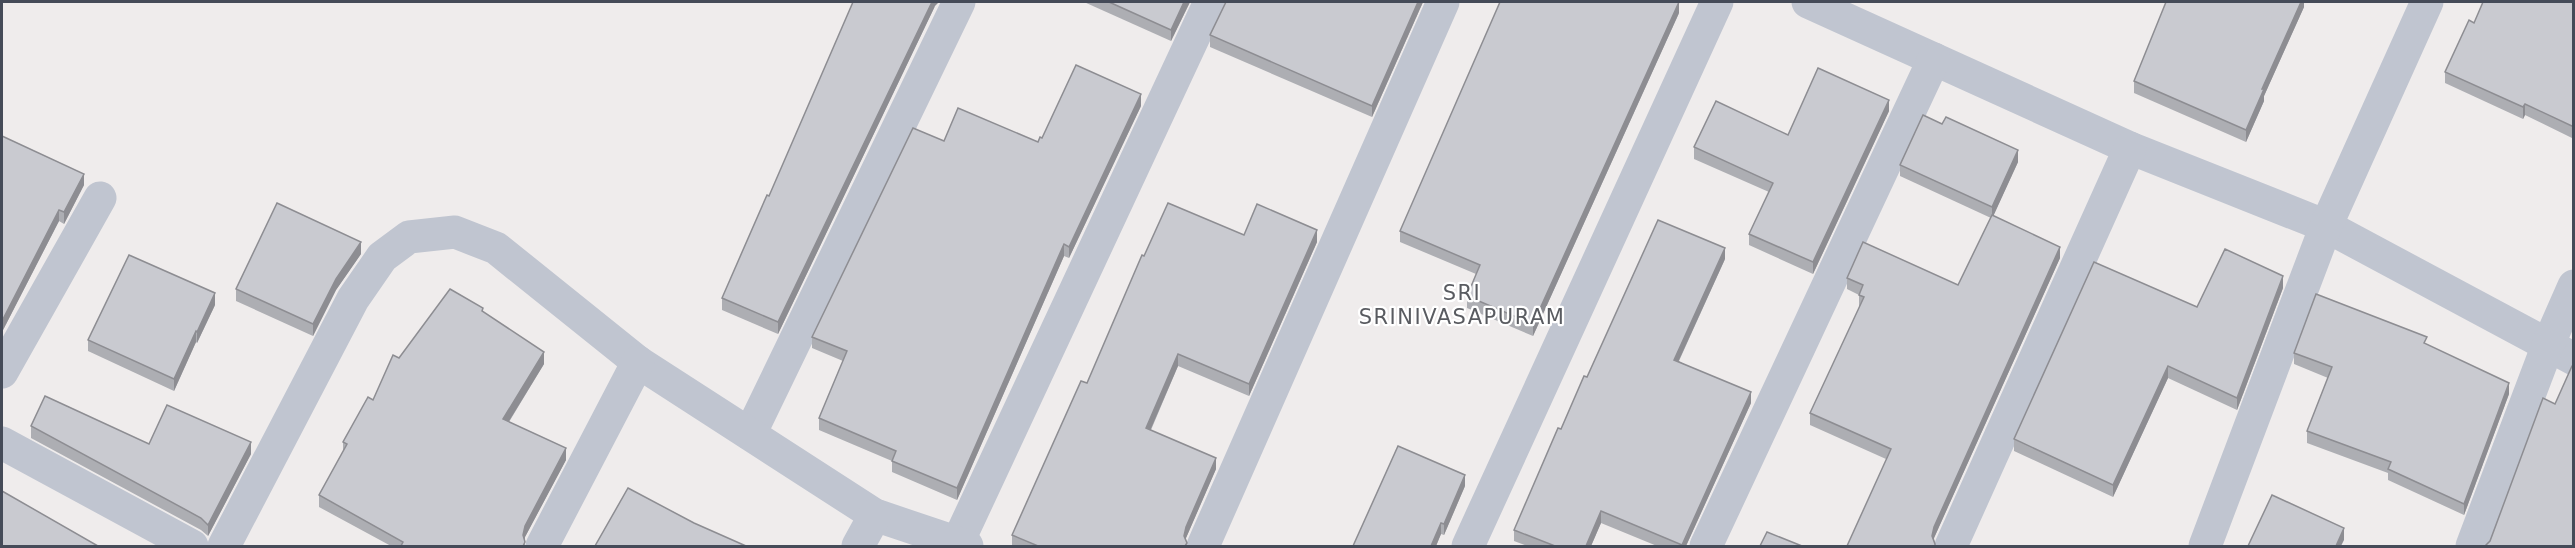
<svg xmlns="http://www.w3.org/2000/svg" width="2575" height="548" font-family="'DejaVu Sans',sans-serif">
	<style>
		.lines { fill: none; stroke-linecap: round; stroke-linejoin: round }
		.minor { stroke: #c0c5d0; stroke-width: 33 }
		.wall { fill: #adaeb3 }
		.shaded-wall { fill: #8d8d92 }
		.building { fill: #c9cad0; stroke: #8d8d92; stroke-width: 1.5 }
		.labels { text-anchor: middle; stroke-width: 4.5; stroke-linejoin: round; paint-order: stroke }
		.neighbourhood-label { font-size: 21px; letter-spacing: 1.5px; fill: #595b60; stroke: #fff }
	</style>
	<rect width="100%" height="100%" fill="#efecec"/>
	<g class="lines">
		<g class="minor">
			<path d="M 1808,2 L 2130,148 L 2326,226 L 2574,359"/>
			<path d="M 2,372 L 100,198"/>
			<path d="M 750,434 L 959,2"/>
			<path d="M 2,443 L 192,546"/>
			<path d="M 958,542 L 1210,2"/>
			<path d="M 224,546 L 353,299 L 382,257 L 409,237 L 455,232 L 496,248 L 638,362 L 875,515 L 967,546"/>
			<path d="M 542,546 L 638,362"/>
			<path d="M 858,546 L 875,515"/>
			<path d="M 1203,546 L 1443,2"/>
			<path d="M 1468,546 L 1717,2"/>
			<path d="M 1706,546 L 1934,59"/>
			<path d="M 1951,546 L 2130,148"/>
			<path d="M 2205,546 L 2326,226 L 2427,2"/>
			<path d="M 2472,546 L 2548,345 L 2574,286"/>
		</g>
	</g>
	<g class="wall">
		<path d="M 1084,2 L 1190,2 L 1171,41 Z"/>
		<path d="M 1423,2 L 1372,117 L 1210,47 L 1210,35 Z"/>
		<path d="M 2304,2 L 2304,7 L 2264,96 L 2264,101 L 2246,142 L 2134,93 L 2134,81 Z"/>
		<path d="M 2574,2 L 2574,139 L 2525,115 L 2523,119 L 2445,83 L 2445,72 L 2474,23 Z"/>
		<path d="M 935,6 L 778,334 L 722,310 L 722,298 L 769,196 Z"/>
		<path d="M 1679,13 L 1533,336 L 1467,308 L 1467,296 L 1476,274 L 1400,242 L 1400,231 Z"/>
		<path d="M 1141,106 L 1069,258 L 1064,256 L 957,500 L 892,472 L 892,461 L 819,430 L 819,418 L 843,361 L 812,348 L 812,337 L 944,141 L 1038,142 L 1042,138 Z"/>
		<path d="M 1889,111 L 1813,274 L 1749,245 L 1749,234 L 1769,192 L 1694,159 L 1694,147 L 1788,135 Z"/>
		<path d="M 2,136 L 84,185 L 64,224 L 59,221 L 2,332 Z"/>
		<path d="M 2018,162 L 1993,216 L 2060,258 L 1934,538 L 1935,546 L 1886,459 L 1810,425 L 1810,413 L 1860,307 L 1859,306 L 1859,295 L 1847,289 L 1847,278 L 1958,285 L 1991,218 L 1900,176 L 1900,165 Z"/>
		<path d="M 1244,235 L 1317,242 L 1249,396 L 1178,366 L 1151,430 L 1216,469 L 1186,538 L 1187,546 L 1012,546 L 1012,535 L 1087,383 L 1144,256 Z"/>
		<path d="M 361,254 L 336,290 L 313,336 L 236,301 L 236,289 Z"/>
		<path d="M 1725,259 L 1679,361 L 1751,403 L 1686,546 L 1657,546 L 1601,523 L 1591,546 L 1527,546 L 1514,541 L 1514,530 L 1561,429 L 1587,377 Z"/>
		<path d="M 2283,288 L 2237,410 L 2168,378 L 2113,497 L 2014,451 L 2014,439 L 2197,307 Z"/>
		<path d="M 215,305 L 197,343 L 196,342 L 174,391 L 88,351 L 88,340 Z"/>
		<path d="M 483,312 L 544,364 L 509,422 L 566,460 L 525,537 L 525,546 L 391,546 L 319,507 L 319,495 L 343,452 L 343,442 L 373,400 L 399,358 Z"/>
		<path d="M 2427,344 L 2509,394 L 2464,515 L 2388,480 L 2388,473 L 2307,443 L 2307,431 L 2328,378 L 2294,364 L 2294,353 Z"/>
		<path d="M 31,426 L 149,444 L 251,454 L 208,536 L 201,530 L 31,438 Z"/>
		<path d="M 1465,486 L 1444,535 L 1441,534 L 1436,546 L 1353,546 Z"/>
	</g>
	<g class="shaded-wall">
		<path d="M 932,2 L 939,2 L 935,6 L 778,334 L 778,322 Z"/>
		<path d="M 1184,2 L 1190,2 L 1171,41 L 1171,30 Z"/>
		<path d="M 1418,2 L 1423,2 L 1372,117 L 1372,106 Z"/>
		<path d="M 1679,2 L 1679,13 L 1533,336 L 1533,324 Z"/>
		<path d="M 2301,2 L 2304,2 L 2304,7 L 2264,96 L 2264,101 L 2246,142 L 2246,130 L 2262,89 Z"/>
		<path d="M 1141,94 L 1141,106 L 1069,258 L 1069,247 Z"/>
		<path d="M 1889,100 L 1889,111 L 1813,274 L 1813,262 Z"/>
		<path d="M 2525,104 L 2525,115 L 2523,119 L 2523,107 Z"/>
		<path d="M 2018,150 L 2018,162 L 1992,219 L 1992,207 Z"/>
		<path d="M 84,174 L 84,185 L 64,224 L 64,212 Z"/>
		<path d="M 59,210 L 59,221 L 2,332 L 2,321 Z"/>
		<path d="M 1317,230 L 1317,242 L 1249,396 L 1249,384 Z"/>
		<path d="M 361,242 L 361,254 L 336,290 L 313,336 L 313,324 L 336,279 Z"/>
		<path d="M 1064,244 L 1064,256 L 957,500 L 957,488 Z"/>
		<path d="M 2060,247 L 2060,258 L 1934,538 L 1932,546 L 1932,536 L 1934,527 Z"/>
		<path d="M 1725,248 L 1725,259 L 1674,371 L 1674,360 Z"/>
		<path d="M 2283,276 L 2283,288 L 2237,410 L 2237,398 Z"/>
		<path d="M 215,293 L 215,305 L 197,343 L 197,332 Z"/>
		<path d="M 196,331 L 196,342 L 174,391 L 174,379 Z"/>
		<path d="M 544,352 L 544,364 L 503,431 L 503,419 Z"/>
		<path d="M 1178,354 L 1178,366 L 1146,440 L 1146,428 Z"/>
		<path d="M 2168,366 L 2168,378 L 2113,497 L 2113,485 Z"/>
		<path d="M 2509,383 L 2509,394 L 2464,515 L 2464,504 Z"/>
		<path d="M 1751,392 L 1751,403 L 1686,546 L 1682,546 Z"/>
		<path d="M 251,442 L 251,454 L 208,536 L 208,525 Z"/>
		<path d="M 566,448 L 566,460 L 525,537 L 523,546 L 523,535 L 525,526 Z"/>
		<path d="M 1216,458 L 1216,469 L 1186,538 L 1184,546 L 1184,536 L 1186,527 Z"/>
		<path d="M 1465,475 L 1465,486 L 1444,535 L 1444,524 Z"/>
		<path d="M 1601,511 L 1601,523 L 1591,546 L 1586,546 Z"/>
		<path d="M 1441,523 L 1441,534 L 1436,546 L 1431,546 Z"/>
		<path d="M 2344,528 L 2344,540 L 2341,546 L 2336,546 Z"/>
	</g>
	<g class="building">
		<path d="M 853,2 L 932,2 L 778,322 L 722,298 L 767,195 L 769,196 Z"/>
		<path d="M 1109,2 L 1184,2 L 1171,30 Z"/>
		<path d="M 1226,2 L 1418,2 L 1372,106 L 1210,35 Z"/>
		<path d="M 1500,2 L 1679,2 L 1533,324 L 1467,296 L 1480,265 L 1400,231 Z"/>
		<path d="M 2166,2 L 2301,2 L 2262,89 L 2264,89 L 2246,130 L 2134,81 Z"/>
		<path d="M 2483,2 L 2574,2 L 2574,127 L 2525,104 L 2523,107 L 2445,72 L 2469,20 L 2474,23 Z"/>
		<path d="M 1076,65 L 1141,94 L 1069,247 L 1064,244 L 957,488 L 892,461 L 896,451 L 819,418 L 847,351 L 812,337 L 913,128 L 944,141 L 958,108 L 1038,142 L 1040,137 L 1042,138 Z"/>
		<path d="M 1818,68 L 1889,100 L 1813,262 L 1749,234 L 1773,183 L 1694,147 L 1716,101 L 1788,135 Z"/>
		<path d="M 1923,115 L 1942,124 L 1946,117 L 2018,150 L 1992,207 L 1900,165 Z"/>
		<path d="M 2,136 L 84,174 L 64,212 L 59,210 L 2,321 Z"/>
		<path d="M 277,203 L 361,242 L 336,279 L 313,324 L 236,289 Z"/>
		<path d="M 1168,203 L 1244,235 L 1257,204 L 1317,230 L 1249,384 L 1178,354 L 1146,428 L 1216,458 L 1186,527 L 1184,536 L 1187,543 L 1185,546 L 1038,546 L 1012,535 L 1081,381 L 1087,383 L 1142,255 L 1144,256 Z"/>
		<path d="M 1992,215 L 2060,247 L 1934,527 L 1932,536 L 1935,544 L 1935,546 L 1847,546 L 1891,449 L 1810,413 L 1864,297 L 1859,295 L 1863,285 L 1847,278 L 1863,242 L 1958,285 Z"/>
		<path d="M 1658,220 L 1725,248 L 1674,360 L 1751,392 L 1682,545 L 1601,511 L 1586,546 L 1555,546 L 1514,530 L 1558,428 L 1561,429 L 1584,376 L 1587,377 Z"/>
		<path d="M 2225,249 L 2283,276 L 2237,398 L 2168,366 L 2113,485 L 2014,439 L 2094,262 L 2197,307 Z"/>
		<path d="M 129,255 L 215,293 L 197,332 L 196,331 L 174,379 L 88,340 Z"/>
		<path d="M 450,289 L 483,308 L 482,311 L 544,352 L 503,419 L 566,448 L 525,526 L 523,535 L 525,542 L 523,546 L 401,546 L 403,542 L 319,495 L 347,444 L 343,442 L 368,397 L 373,400 L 393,355 L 399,358 Z"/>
		<path d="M 2316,294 L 2427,337 L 2424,343 L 2509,383 L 2464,504 L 2388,469 L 2391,462 L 2307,431 L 2332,367 L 2294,353 Z"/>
		<path d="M 2574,365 L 2574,546 L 2485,546 L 2490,541 L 2543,398 L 2555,404 L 2572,366 Z"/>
		<path d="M 45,396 L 149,444 L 167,405 L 251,442 L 208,525 L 201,518 L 31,426 Z"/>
		<path d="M 1398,446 L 1465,475 L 1444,524 L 1441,523 L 1431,546 L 1353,546 Z"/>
		<path d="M 628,488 L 694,523 L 746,546 L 595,546 Z"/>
		<path d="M 2,491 L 98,546 L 2,546 Z"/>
		<path d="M 2272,495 L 2344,528 L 2336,546 L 2248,546 Z"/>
		<path d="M 1767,532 L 1802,546 L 1760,546 Z"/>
	</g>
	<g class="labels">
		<g class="neighbourhood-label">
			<text x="1462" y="300">SRI<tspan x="1462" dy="24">SRINIVASAPURAM</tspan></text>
		</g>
	</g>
	<rect width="2575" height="548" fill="none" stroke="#454b58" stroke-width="6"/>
</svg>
